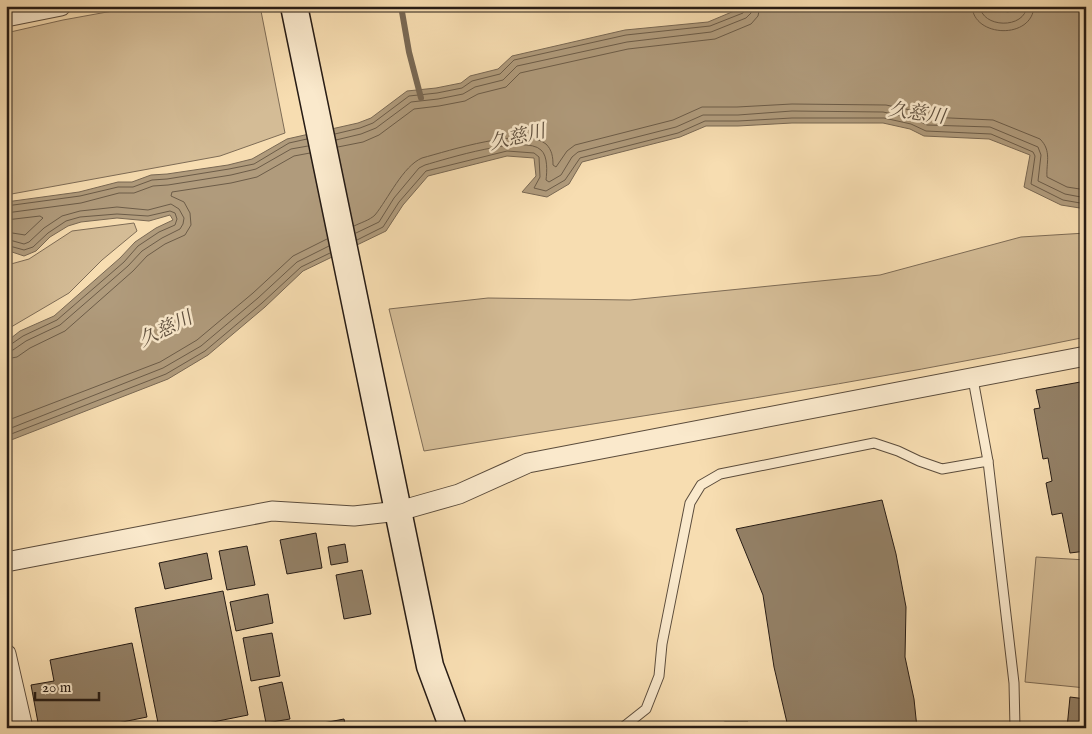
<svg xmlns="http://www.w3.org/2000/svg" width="1092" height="734" font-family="'IM FELL English','Noto Serif JP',serif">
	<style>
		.green { fill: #d4bc96; stroke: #7e6c56 }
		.water { fill: #b09b7c; stroke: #796853 }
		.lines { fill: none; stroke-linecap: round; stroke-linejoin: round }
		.shore { stroke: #6c5c48; stroke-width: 1 }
		.stream { stroke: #796853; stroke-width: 6 }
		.building { fill: #938066; stroke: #271c15 }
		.lane-casing { stroke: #5b4c3c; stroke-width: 11 }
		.street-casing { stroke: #5b4c3c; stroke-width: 21 }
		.secondary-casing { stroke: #271c15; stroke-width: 29 }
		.lane { stroke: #fae9cc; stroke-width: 9 }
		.street { stroke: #fae9cc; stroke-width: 19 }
		.secondary { stroke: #fae9cc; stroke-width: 26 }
		.labels { text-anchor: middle; stroke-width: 5; stroke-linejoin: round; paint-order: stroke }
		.water-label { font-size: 19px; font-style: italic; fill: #5e4f3e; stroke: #fae9cc }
	</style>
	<rect width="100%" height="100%" fill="#f7ddb1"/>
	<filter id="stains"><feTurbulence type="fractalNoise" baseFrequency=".004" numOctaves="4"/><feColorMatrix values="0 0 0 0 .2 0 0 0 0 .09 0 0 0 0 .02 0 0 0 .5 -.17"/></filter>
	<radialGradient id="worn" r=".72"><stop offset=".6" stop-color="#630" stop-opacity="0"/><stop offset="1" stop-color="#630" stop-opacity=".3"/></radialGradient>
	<g class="green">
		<path d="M 140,6 L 260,6 L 285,133 L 220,156 L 6,195 L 6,33 L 63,20 Z"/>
		<path d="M 980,6 L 1019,6 L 1008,12 Z"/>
		<path d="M 134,223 L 137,231 L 102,260 L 69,293 L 6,330 L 6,261 L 11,264 L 29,259 L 72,231 Z"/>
		<path d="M 1086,233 L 1086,337 C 867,383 645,415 424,451 L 389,309 L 488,298 L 630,300 L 880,275 L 1021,237 Z"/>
		<path d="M 1036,557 L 1086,560 L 1086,688 L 1025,682 Z"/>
	</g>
	<path class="water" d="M 746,6 L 980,6 L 1008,12 L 1019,6 L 1086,6 L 1086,209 L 1061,205 L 1024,187 L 1030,155 L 989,139 L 924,136 L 910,129 L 883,123 L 792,123 L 738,126 L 706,126 L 680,137 L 582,162 L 569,184 L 547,197 L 522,192 L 536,176 L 534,158 L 507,156 L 428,176 L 403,205 L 386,231 L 303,271 L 265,307 L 208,355 L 168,379 L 6,442 L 6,342 L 20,331 L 54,316 L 120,258 L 135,242 L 156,228 L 173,220 L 170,215 L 149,221 L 117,218 L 81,222 L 68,226 L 50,237 L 36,251 L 24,256 L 6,250 L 6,202 L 79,192 L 118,182 L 132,182 L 151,175 L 167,174 L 228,165 L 252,159 L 287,139 L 358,123 L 371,118 L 407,91 L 436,88 L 461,83 L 470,76 L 498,69 L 512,56 L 625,30 L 708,22 Z"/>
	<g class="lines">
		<g class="shore">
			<path d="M 972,6 C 973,38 1033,40 1034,6"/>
			<path d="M 980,6 C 981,28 1025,30 1027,6"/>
			<path d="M 335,134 L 360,128 L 373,123 L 409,96 L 437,93 L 462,88 L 472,81 L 500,74 L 514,60 L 626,35 L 710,26 L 743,13 L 746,6"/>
			<path d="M 336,140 L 361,134 L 376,128 L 411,102 L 438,99 L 463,94 L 475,87 L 503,80 L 517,66 L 627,42 L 711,32 L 746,18 L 751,13 L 752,6"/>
			<path d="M 338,147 L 363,142 L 379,135 L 414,109 L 439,106 L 465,101 L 478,94 L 506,87 L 520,73 L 628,49 L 715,39 L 751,24 L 758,16 L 760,6"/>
			<path d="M 6,206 L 80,196 L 118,187 L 133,187 L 152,180 L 167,179 L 229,169 L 254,164 L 289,143 L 307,139"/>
			<path d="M 6,213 L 81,203 L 119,193 L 134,193 L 153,186 L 168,185 L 231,175 L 256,169 L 291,149 L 308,146"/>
			<path d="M 6,220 L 40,216 L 43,218 L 25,235 L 6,232"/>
			<path d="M 354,226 C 360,223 370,220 375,215 C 388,199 403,166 422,158 C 448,151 525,126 546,144 C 552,150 553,157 553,165 L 556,167 L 567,151 L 575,145 L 673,120 L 702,107 L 737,107 L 792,104 L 886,105 L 915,111 L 929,117 L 993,120 L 1040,139 C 1052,151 1046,163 1047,177 L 1067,187 L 1086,190"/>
			<path d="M 356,233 L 379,222 L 394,198 L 419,168 L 425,165 C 446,159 525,134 541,150 C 548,156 547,172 546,180 L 549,182 L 561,175 L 572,157 L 578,152 L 676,127 L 703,115 L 738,115 L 792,111 L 883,112 L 913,118 L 927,125 L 990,127 L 1038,147 L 1041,155 L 1038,181 L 1065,194 L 1086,198"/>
			<path d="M 6,239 L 24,244 L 29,242 L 44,228 L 62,216 L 80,211 L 117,207 L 148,210 L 171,204 L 179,209 L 184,218 L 183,224 L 180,229 L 162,238 L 142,251 L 128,266 L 60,325 L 26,341 L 13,350 L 6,352"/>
			<path d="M 357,240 L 383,227 L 399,202 L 426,171 L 507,151 L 534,153 L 539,157 L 540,177 L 534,188 L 546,191 L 565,180 L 580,158 L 678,133 L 705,121 L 738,121 L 792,118 L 884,118 L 911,124 L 926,131 L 991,134 L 1033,152 L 1035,156 L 1031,184 L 1063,200 L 1086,204"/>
			<path d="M 6,245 L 24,250 L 33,247 L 48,233 L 66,221 L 80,217 L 117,214 L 148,216 L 170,211 L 175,213 L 177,219 L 175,225 L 159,232 L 138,246 L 124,262 L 57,320 L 23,336 L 10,345 L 6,345"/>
			<path d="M 6,359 L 17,357 L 30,348 L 65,331 L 133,271 L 147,256 L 165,244 L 185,235 L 191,225 L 190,213 L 184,202 L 171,196 L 172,192 L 231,183 L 257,177 L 294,156 L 310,153"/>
			<path d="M 6,421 L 160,362 L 197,340 L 253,293 L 293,256 L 327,239"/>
			<path d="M 6,430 L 163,368 L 201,346 L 258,298 L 297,262 L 329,246"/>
			<path d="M 6,436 L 166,374 L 205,351 L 262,303 L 301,267 L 330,253"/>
		</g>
		<path class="stream" d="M 401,6 L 409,52 L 421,98"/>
	</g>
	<g class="building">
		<path d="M 1086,381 L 1086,551 L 1070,553 L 1062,513 L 1052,515 L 1046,483 L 1052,481 L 1048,458 L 1043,459 L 1034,409 L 1040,408 L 1036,390 Z"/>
		<path d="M 882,500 L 896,554 L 906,607 L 905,657 L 914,699 L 917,728 L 787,728 L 788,727 L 774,667 L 763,595 L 736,529 Z"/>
		<path d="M 316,533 L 322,568 L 287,574 L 280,540 Z"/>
		<path d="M 345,544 L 348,562 L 331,565 L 328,547 Z"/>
		<path d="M 247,546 L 255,585 L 227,590 L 219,551 Z"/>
		<path d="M 207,553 L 212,579 L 165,589 L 159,563 Z"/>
		<path d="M 362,570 L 371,614 L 344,619 L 336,575 Z"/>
		<path d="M 223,591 L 248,715 L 183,728 L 159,728 L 135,608 Z"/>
		<path d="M 268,594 L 273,623 L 236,631 L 230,602 Z"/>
		<path d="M 272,633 L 280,676 L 251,681 L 243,638 Z"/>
		<path d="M 132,643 L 147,717 L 93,728 L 39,728 L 31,685 L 54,681 L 50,660 Z"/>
		<path d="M 282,682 L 290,719 L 266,723 L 259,687 Z"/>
		<path d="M 1070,697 L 1086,699 L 1086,728 L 1067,728 Z"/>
		<path d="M 344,719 L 346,728 L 297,728 Z"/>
		<path d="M 725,722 L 748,722 L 754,728 L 710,728 L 712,726 Z"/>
	</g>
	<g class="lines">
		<g class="lane-casing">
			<g id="lane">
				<path d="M 973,379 L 988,461"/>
				<path d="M 622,728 L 646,709 L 659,676 L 662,644 L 690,503 L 701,485 L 720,474 L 874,443 L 898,451 L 919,461 L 942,469 L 988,461 L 1014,683 L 1015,728"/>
			</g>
		</g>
		<g class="street-casing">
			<g id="street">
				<path d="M 6,17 L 61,6"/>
				<path d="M 6,562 L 272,511 L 354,516 L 399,511 L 459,494 L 528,463 L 1086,356"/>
				<path d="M 6,654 L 23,728"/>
			</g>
		</g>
		<g class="secondary-casing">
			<path id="secondary" d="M 294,6 L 430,666 L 453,728"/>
		</g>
		<use href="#lane" class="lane"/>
		<use href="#street" class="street"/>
		<use href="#secondary" class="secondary"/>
	</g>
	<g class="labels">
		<g class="water-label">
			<text transform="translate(917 112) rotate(8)" y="7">久慈川</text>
			<text transform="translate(517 136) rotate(-13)" y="7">久慈川</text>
			<text transform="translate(165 328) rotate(-26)" y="7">久慈川</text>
		</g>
	</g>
	<rect width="1092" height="734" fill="none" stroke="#f7ddb1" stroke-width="25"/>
	<rect x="8" y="8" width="1077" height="719" fill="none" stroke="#271c15" stroke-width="2.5"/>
	<rect x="12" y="12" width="1067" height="709" fill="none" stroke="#271c15"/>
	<path d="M35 692v8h64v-8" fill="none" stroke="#271c15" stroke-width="2.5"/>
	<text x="42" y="692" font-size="15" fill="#271c15" stroke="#fae9cc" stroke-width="4" paint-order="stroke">20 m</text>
	<rect width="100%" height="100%" filter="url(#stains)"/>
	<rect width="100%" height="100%" fill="url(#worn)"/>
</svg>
